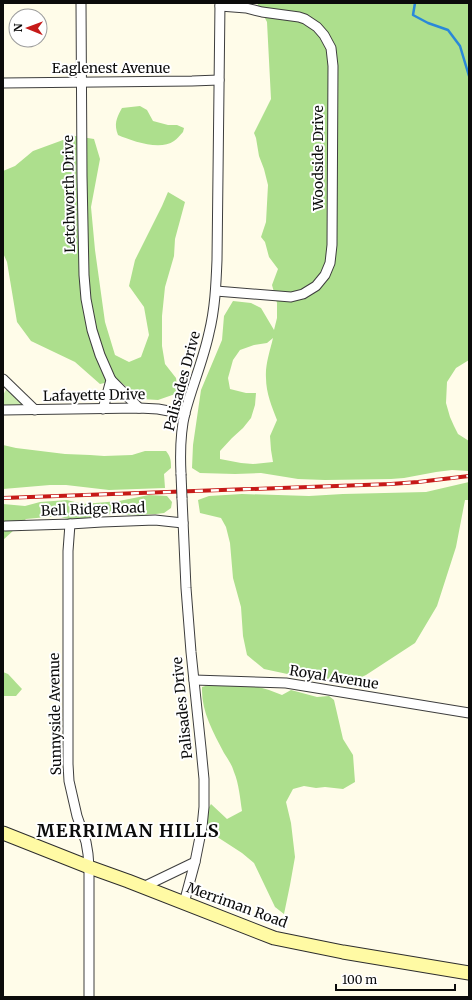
<svg xmlns="http://www.w3.org/2000/svg" width="472" height="1000" font-family="Merriweather,serif">
	<style>
		.green { fill: #cbecaf }
		.forest { fill: #addf8d; fill-rule: evenodd }
		.lines { fill: none; stroke-linecap: round; stroke-linejoin: round }
		.stream { stroke: #2988d9; stroke-width: 2.5 }
		.street-casing { stroke: #3e3e3e; stroke-width: 11 }
		.secondary-casing { stroke: #2d2d2d; stroke-width: 15 }
		.street { stroke: #fff; stroke-width: 9 }
		.secondary { stroke: #fffaa4; stroke-width: 13 }
		.rail-casing { stroke: #c61a18; stroke-width: 4 }
		.rail { stroke: #fff; stroke-width: 2.5; stroke-dasharray: 8; stroke-linecap: butt }
		.street-bridge-casing { stroke: #3e3e3e; stroke-width: 11; stroke-linecap: butt }
		.street-bridge { stroke: #fff; stroke-width: 9 }
		.labels { text-anchor: middle; stroke-width: 4; stroke-linejoin: round; paint-order: stroke }
		.street-label { font-size: 14px; fill: #0b0b0b; stroke: #fff }
		.district-label { font-size: 18px; font-weight: bold; letter-spacing: 1px; fill: #0b0b0b; stroke: #fff }
	</style>
	<rect width="100%" height="100%" fill="#fffce9"/>
	<path class="green" d="M 6,390 L 8,390 L 23,404 L 21,405 L 3,405 L 3,395 Z"/>
	<g class="forest">
		<path d="M 257,3 L 469,3 L 469,360 L 456,368 L 447,382 L 446,403 L 450,417 L 454,426 L 458,434 L 469,441 L 469,471 L 452,470 L 436,472 L 404,478 L 391,479 L 325,480 L 298,479 L 261,473 L 235,474 L 200,473 L 192,468 L 193,445 L 201,390 L 222,340 L 224,316 L 233,301 L 251,303 L 261,308 L 274,330 L 277,318 L 277,303 L 272,285 L 278,269 L 269,257 L 265,242 L 261,237 L 266,222 L 268,185 L 264,169 L 259,156 L 256,138 L 254,133 L 271,99 L 267,22 ZM 273,338 C 270,351 265,365 266,378 C 266,393 272,407 277,420 L 270,436 L 271,450 L 273,462 L 253,464 L 241,463 L 220,459 L 220,451 L 232,438 L 243,428 L 251,418 L 255,405 L 256,393 L 246,393 L 230,389 L 228,378 L 233,360 L 240,350 L 254,345 L 267,343 Z"/>
		<path d="M 140,106 L 147,110 L 153,121 L 168,125 L 177,125 L 184,128 L 183,132 C 180,135 177,139 174,141 C 160,151 132,141 118,135 C 114,124 116,119 122,108 Z"/>
		<path d="M 69,135 L 94,139 L 100,159 L 91,207 L 95,250 L 105,322 L 115,355 L 129,362 L 141,357 L 149,335 L 144,307 L 129,286 L 135,260 L 162,206 L 168,192 L 185,202 L 175,239 L 174,256 L 165,287 L 162,316 L 162,346 L 165,364 L 176,378 L 178,393 L 158,400 L 142,399 L 118,380 L 100,384 L 75,362 L 31,341 L 17,322 L 7,262 L 3,253 L 3,171 L 15,166 L 33,151 L 63,140 Z"/>
		<path d="M 3,445 L 16,448 L 65,454 L 90,455 L 104,456 L 132,455 L 145,451 L 166,451 C 171,457 171,461 171,468 L 164,474 L 165,488 L 109,490 L 66,485 L 50,485 L 3,489 Z"/>
		<path d="M 469,482 L 469,500 L 465,500 L 456,547 L 437,606 L 415,643 L 366,675 L 355,680 L 330,679 L 292,675 L 264,669 L 247,655 L 243,636 L 241,607 L 233,578 L 230,543 L 226,527 L 221,518 L 200,513 L 198,500 L 209,496 L 242,494 L 309,496 L 343,494 L 426,492 Z"/>
		<path d="M 149,495 L 167,496 L 172,502 L 171,508 L 164,513 L 156,514 L 137,515 L 103,514 L 85,518 L 68,519 L 58,516 L 26,519 L 3,540 L 3,504 L 25,506 L 40,502 L 67,500 L 83,504 L 119,501 Z"/>
		<path d="M 3,672 L 8,674 L 22,689 L 16,696 L 3,696 Z"/>
		<path d="M 215,683 L 255,686 L 269,690 L 282,695 L 291,690 L 317,697 L 329,696 L 334,700 L 343,739 L 353,755 L 355,782 L 343,789 L 325,787 L 316,788 L 304,786 L 293,789 L 286,802 L 291,823 L 295,857 L 290,885 L 284,914 L 275,907 L 254,863 L 242,853 L 205,829 L 203,818 L 211,804 L 227,819 L 242,811 C 240,798 239,784 234,772 C 232,765 228,759 224,753 C 213,732 201,711 202,687 Z"/>
	</g>
	<g class="lines">
		<path class="stream" d="M 415,3 L 413,15 L 428,23 L 448,30 L 460,46 L 469,76"/>
		<g class="street-casing">
			<g id="street">
				<path d="M 81,3 L 82,176 L 84,275 L 86,299 L 92,330 L 100,355 L 111,380 L 103,409"/>
				<path d="M 3,83 L 192,81 L 219,80"/>
				<path d="M 216,291 L 291,297 L 303,294 L 316,286 L 325,275 L 330,263 L 332,245 L 333,66 L 331,48 L 324,35 L 317,27 L 305,19 L 299,17 L 262,12 L 246,8 L 220,6"/>
				<path d="M 3,379 L 35,410"/>
				<path d="M 111,380 L 139,408"/>
				<path d="M 3,410 L 139,408 L 158,409 L 185,414"/>
				<path d="M 181,474 C 180,453 180,433 185,413 C 192,386 203,361 209,333 C 215,309 216,285 217,260 L 220,3"/>
				<path d="M 70,524 L 68,551 L 68,764 L 69,781 L 77,816 L 86,842 L 88,854 L 89,867 L 89,997"/>
				<path d="M 5,526 L 70,524 L 102,522 L 155,520 L 183,523"/>
				<path d="M 194,680 L 286,683 L 469,713"/>
				<path d="M 143,887 L 195,862 L 202,827 L 204,807 L 204,779 L 201,748 L 191,652 L 186,588 L 182,498"/>
				<path d="M 184,903 L 195,862"/>
			</g>
		</g>
		<g class="secondary-casing">
			<path id="secondary" d="M 3,833 L 89,867 L 128,881 L 274,938 L 343,952 L 469,973"/>
		</g>
		<use href="#street" class="street"/>
		<use href="#secondary" class="secondary"/>
		<g class="rail-casing">
			<path id="rail" d="M 3,498 L 391,484 L 418,482 L 469,476"/>
		</g>
		<use href="#rail" class="rail"/>
		<g class="street-bridge-casing">
			<path id="street-bridge" d="M 181,474 L 182,498"/>
		</g>
		<use href="#street-bridge" class="street-bridge"/>
	</g>
	<g class="labels">
		<g class="street-label">
			<text x="111" y="73">Eaglenest Avenue</text>
			<text transform="translate(318 158) rotate(-90)" y="5">Woodside Drive</text>
			<text transform="translate(69 194) rotate(-91)" y="5">Letchworth Drive</text>
			<text transform="translate(182 381) rotate(-75)" y="5">Palisades Drive</text>
			<text transform="translate(94 395) rotate(-1)" y="5">Lafayette Drive</text>
			<text transform="translate(93 509) rotate(-2)" y="5">Bell Ridge Road</text>
			<text transform="translate(334 677) rotate(9)" y="5">Royal Avenue</text>
			<text transform="translate(182 708) rotate(-96)" y="5">Palisades Drive</text>
			<text transform="translate(55 714) rotate(-91)" y="5">Sunnyside Avenue</text>
			<text transform="translate(237 905) rotate(20)" y="5">Merriman Road</text>
		</g>
		<g class="district-label">
			<text x="128" y="837">MERRIMAN HILLS</text>
		</g>
	</g>
	<rect width="472" height="1000" fill="none" stroke="#0b0b0b" stroke-width="8"/>
	<g transform="translate(28 28) rotate(271)"><circle r="19" fill="#ffffff" stroke="#9d9d9d"/>
	<path d="M0-3L7 15L0 10L-7 15Z" fill="#c61a18"/>
	<text y="-6" font-size="11" font-weight="bold" text-anchor="middle" fill="#0b0b0b">N</text>
	</g>
	<path d="M336 984v6h119v-6" fill="none" stroke="#0b0b0b" stroke-width="2"/>
	<text x="342" y="984" font-size="12" fill="#0b0b0b" stroke="#ffffff" stroke-width="3" paint-order="stroke">100 m</text>
</svg>
